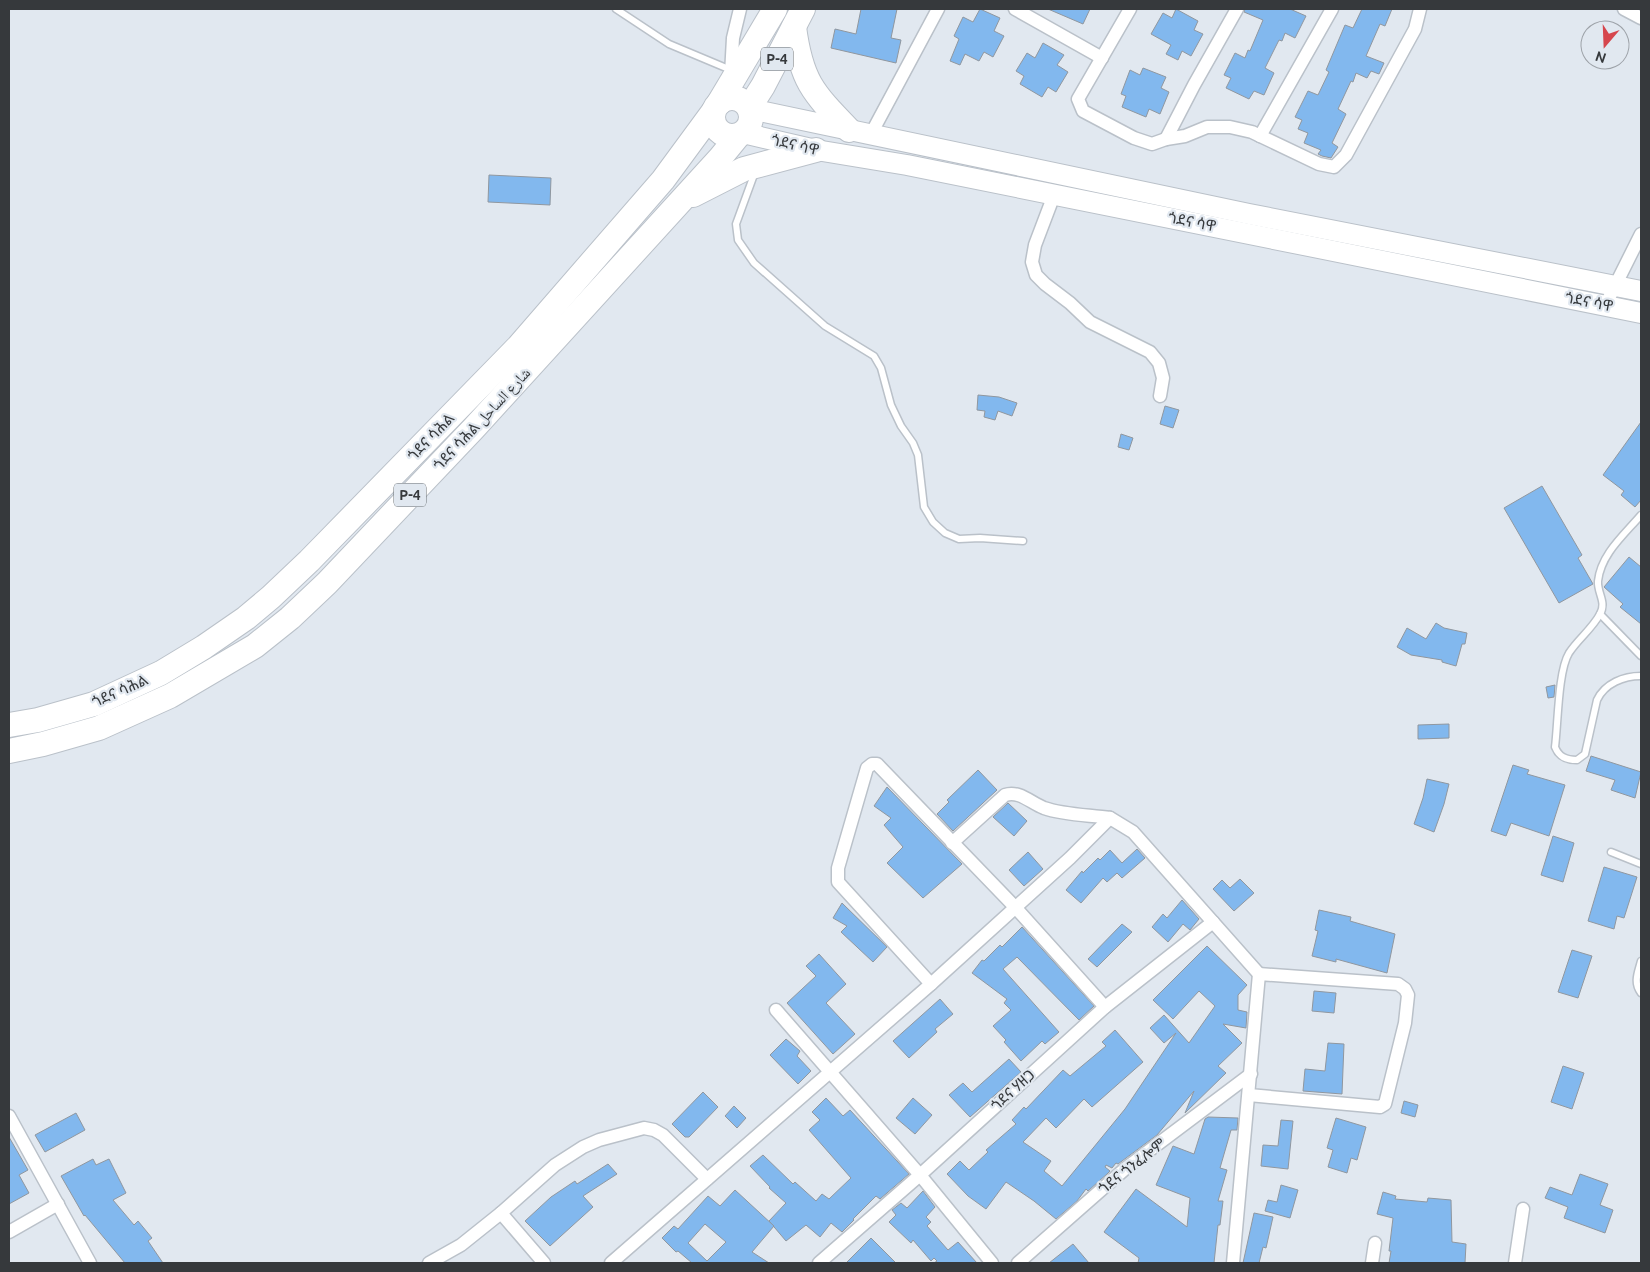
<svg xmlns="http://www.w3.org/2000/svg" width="1650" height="1272" font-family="Ubuntu,'Noto Naskh Arabic','Noto Sans Ethiopic',sans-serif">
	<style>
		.building { fill: #82b8ee; stroke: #90979f; fill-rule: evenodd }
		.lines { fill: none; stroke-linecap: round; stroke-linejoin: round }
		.lane-casing { stroke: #bac1c9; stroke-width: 9 }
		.street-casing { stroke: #bac1c9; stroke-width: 15 }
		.primary-casing { stroke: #bac1c9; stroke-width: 22 }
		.highway-casing { stroke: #bac1c9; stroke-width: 26 }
		.lane { stroke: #fff; stroke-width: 6 }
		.street { stroke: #fff; stroke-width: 12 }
		.primary { stroke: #fff; stroke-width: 20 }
		.highway { stroke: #fff; stroke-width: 24 }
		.labels { text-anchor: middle; stroke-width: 4.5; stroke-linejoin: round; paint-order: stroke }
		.shield { fill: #e1e8f0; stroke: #696e72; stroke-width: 1 }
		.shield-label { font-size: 14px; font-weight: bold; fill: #36393c }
		.street-label { font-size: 15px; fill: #36393c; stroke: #e1e8f0 }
	</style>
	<rect width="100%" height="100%" fill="#e1e8f0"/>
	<g class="building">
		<path d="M 861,9 L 897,9 L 891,38 L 901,40 L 896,63 L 831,48 L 835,29 L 856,34 Z"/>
		<path d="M 980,9 L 1000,18 L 994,31 L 1004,36 L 993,57 L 984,52 L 979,61 L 965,54 L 960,65 L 950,61 L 959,39 L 954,36 L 963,17 L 973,22 Z"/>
		<path d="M 1048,9 L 1090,9 L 1083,24 Z"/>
		<path d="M 1176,9 L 1198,21 L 1194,30 L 1203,34 L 1191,56 L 1182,51 L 1178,60 L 1166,54 L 1171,45 L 1151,34 L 1163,13 L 1172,18 Z"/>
		<path d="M 1245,9 L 1290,9 L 1306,16 L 1295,38 L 1285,33 L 1282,41 L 1279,40 L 1265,68 L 1274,73 L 1264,95 L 1254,91 L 1249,99 L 1226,88 L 1231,78 L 1224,75 L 1235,53 L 1245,58 L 1248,50 L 1250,51 L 1263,20 L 1244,12 Z"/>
		<path d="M 1362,9 L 1392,9 L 1385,26 L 1380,24 L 1366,56 L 1384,63 L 1379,74 L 1371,71 L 1367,78 L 1356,73 L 1353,82 L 1351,81 L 1338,109 L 1346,114 L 1332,143 L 1338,147 L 1331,158 L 1322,156 L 1318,154 L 1321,150 L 1304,143 L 1308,133 L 1298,129 L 1302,120 L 1295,117 L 1308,91 L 1318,95 L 1329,72 L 1326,70 L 1345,25 L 1353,28 Z"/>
		<path d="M 1043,43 L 1064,55 L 1057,65 L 1068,72 L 1056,92 L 1048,87 L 1042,97 L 1020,84 L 1024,76 L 1016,71 L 1027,53 L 1035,58 Z"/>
		<path d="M 1143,68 L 1166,77 L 1161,88 L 1169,92 L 1160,114 L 1149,109 L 1146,117 L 1122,107 L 1126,96 L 1121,94 L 1130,70 L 1140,75 Z"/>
		<path d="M 489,175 L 551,178 L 550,205 L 488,202 Z"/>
		<path d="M 978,395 L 999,397 L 1017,403 L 1012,416 L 998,411 L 995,420 L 984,417 L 985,411 L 977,410 Z"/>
		<path d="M 1165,406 L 1179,410 L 1173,428 L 1160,424 Z"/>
		<path d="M 1641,422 L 1641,500 L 1635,507 L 1621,495 L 1624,491 L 1603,475 Z"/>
		<path d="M 1121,434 L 1133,438 L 1129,450 L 1118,447 Z"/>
		<path d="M 1542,486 L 1582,555 L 1578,558 L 1593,584 L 1559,603 L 1504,508 Z"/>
		<path d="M 1629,557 L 1641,567 L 1641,624 L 1620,607 L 1623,604 L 1604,587 Z"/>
		<path d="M 1436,623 L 1444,628 L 1467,633 L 1465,644 L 1462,644 L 1456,666 L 1442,662 L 1442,660 L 1411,655 L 1397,647 L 1407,628 L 1426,639 Z"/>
		<path d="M 1555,685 L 1554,697 L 1548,698 L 1546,687 Z"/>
		<path d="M 1449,724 L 1449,738 L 1418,739 L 1418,725 Z"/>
		<path d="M 1591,756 L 1641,772 L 1635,798 L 1611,790 L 1615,780 L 1586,771 Z"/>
		<path d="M 1513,765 L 1529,770 L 1527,774 L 1565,785 L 1549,836 L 1511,823 L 1506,836 L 1491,831 Z"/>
		<path d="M 978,770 L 997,790 L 953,831 L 937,814 L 949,802 L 947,800 Z"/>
		<path d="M 1427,779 L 1449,784 L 1444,804 L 1434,832 L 1414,824 L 1423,798 Z"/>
		<path d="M 887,787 L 962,864 L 923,898 L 887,863 L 903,847 L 884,825 L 891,818 L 874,806 Z"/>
		<path d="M 1008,803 L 1027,821 L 1014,836 L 993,817 Z"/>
		<path d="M 1553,836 L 1574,843 L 1563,882 L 1541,875 Z"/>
		<path d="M 1137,849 L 1145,858 L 1122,878 L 1117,873 L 1107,882 L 1103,878 L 1081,903 L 1066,890 L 1082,871 L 1083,873 L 1098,858 L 1100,860 L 1110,850 L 1122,863 Z"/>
		<path d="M 1028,852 L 1043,869 L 1024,886 L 1009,870 Z"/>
		<path d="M 1604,867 L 1637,877 L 1624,918 L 1617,916 L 1614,929 L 1588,921 Z"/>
		<path d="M 1240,879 L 1254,893 L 1234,911 L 1213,889 L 1222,880 L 1230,888 Z"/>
		<path d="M 1182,900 L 1199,919 L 1190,930 L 1183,924 L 1168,942 L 1152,927 L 1163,914 L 1167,918 Z"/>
		<path d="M 842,903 L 887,947 L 873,962 L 841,932 L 847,926 L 833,918 Z"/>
		<path d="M 1319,910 L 1351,917 L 1350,921 L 1395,934 L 1387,973 L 1336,959 L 1336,962 L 1312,956 L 1318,931 L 1315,930 Z"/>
		<path d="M 1122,924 L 1132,932 L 1097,967 L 1088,959 Z"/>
		<path d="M 1022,927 L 1094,1006 L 1079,1020 L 1017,957 L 1003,969 L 1059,1032 L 1045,1044 L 1042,1041 L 1021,1061 L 1004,1042 L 1006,1040 L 993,1026 L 1011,1010 L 1004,1003 L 1007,999 L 972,973 L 982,960 L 984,961 L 1000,945 L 1002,947 Z"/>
		<path d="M 1207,946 L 1247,985 L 1238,995 L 1238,1010 L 1247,1012 L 1246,1028 L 1223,1024 L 1242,1043 L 1218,1066 L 1226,1073 L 1185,1113 L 1194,1091 L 1157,1135 L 1118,1164 L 1116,1163 L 1112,1168 L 1106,1165 L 1105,1167 L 1110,1171 L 1107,1174 L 1088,1191 L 1086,1189 L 1077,1201 L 1056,1219 L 1034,1201 L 1006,1182 L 986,1209 L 968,1196 L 947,1174 L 960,1161 L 969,1170 L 988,1152 L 986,1150 L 1016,1124 L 1012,1120 L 1024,1107 L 1026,1109 L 1063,1070 L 1070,1076 L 1106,1046 L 1102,1042 L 1115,1030 L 1143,1062 L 1092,1107 L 1084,1099 L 1056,1128 L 1046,1118 L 1023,1142 L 1051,1161 L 1044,1171 L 1062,1186 L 1125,1109 L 1176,1033 L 1164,1043 L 1150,1028 L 1164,1015 L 1189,1043 L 1215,1006 L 1199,991 L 1173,1019 L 1153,1000 Z"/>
		<path d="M 1572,950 L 1592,956 L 1578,998 L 1558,992 Z"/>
		<path d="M 819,954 L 846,984 L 826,1003 L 855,1034 L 833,1054 L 787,1003 L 816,976 L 806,966 Z"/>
		<path d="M 1314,991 L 1336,993 L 1334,1013 L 1312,1011 Z"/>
		<path d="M 940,999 L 953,1014 L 935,1029 L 937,1032 L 909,1058 L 893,1041 Z"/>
		<path d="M 786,1039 L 800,1051 L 797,1056 L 811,1071 L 798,1084 L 770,1055 Z"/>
		<path d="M 1328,1043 L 1344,1044 L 1342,1094 L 1303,1091 L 1305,1069 L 1325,1071 Z"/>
		<path d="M 1009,1059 L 1021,1072 L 970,1117 L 949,1095 L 963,1083 L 972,1092 Z"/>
		<path d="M 1563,1066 L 1584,1073 L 1572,1109 L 1551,1102 Z"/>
		<path d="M 703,1092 L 718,1107 L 689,1137 L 685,1137 L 672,1124 Z"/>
		<path d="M 826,1098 L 843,1116 L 850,1110 L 909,1174 L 880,1199 L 876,1196 L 853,1219 L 854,1220 L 842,1232 L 831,1223 L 820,1237 L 806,1225 L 786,1241 L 769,1221 L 786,1203 L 769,1188 L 770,1187 L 750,1166 L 763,1155 L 793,1184 L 795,1182 L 816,1201 L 822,1194 L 829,1199 L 851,1178 L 809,1130 L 820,1120 L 812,1112 Z"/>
		<path d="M 913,1098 L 932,1115 L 915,1134 L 896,1118 Z"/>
		<path d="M 1404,1101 L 1418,1105 L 1415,1117 L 1401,1113 Z"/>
		<path d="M 734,1106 L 746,1118 L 737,1128 L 725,1116 Z"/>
		<path d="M 76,1113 L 85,1130 L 45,1152 L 35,1135 Z"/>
		<path d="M 1208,1117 L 1238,1118 L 1237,1130 L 1231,1130 L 1220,1168 L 1227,1170 L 1218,1201 L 1223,1201 L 1220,1225 L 1218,1225 L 1214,1263 L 1138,1263 L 1139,1258 L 1104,1232 L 1136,1189 L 1187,1227 L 1190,1198 L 1156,1185 L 1173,1146 L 1194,1154 L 1205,1119 Z"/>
		<path d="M 1336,1118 L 1366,1127 L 1357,1160 L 1351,1158 L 1347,1173 L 1328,1167 L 1333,1150 L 1327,1148 Z"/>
		<path d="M 1281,1120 L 1293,1121 L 1288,1169 L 1261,1166 L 1263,1145 L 1278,1146 Z"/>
		<path d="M 9,1137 L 28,1170 L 19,1175 L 29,1193 L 9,1204 Z"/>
		<path d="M 93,1159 L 96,1165 L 109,1159 L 126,1193 L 113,1200 L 134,1225 L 138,1221 L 152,1238 L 148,1241 L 163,1263 L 125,1263 L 85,1215 L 84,1216 L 61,1176 Z"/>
		<path d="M 608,1164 L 617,1174 L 583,1196 L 593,1207 L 550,1246 L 525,1221 L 551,1197 L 575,1181 L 577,1184 Z"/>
		<path d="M 1580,1174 L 1608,1184 L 1600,1205 L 1613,1210 L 1605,1233 L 1564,1218 L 1568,1207 L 1545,1198 L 1550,1187 L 1572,1195 Z"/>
		<path d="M 1281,1185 L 1298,1190 L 1290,1218 L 1265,1211 L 1268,1200 L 1277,1202 Z"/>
		<path d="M 735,1190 L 774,1226 L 752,1252 L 769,1263 L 692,1263 L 678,1251 L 676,1252 L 662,1238 L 674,1226 L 678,1229 L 708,1196 L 720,1206 ZM 705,1224 L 726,1242 L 707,1261 L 688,1243 Z"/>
		<path d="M 923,1191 L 935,1207 L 926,1217 L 931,1222 L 927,1226 L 948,1250 L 958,1242 L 977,1263 L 934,1263 L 937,1261 L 934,1258 L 931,1261 L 913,1240 L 911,1243 L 889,1222 L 896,1215 L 892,1210 L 901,1203 L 907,1208 Z"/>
		<path d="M 1383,1192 L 1396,1196 L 1395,1199 L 1427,1202 L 1428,1198 L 1451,1200 L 1452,1242 L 1466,1244 L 1465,1263 L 1389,1263 L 1391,1251 L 1389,1251 L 1393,1218 L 1377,1214 Z"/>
		<path d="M 1254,1213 L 1273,1217 L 1266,1248 L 1263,1247 L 1259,1263 L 1243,1263 Z"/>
		<path d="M 871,1238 L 896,1263 L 846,1263 Z"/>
		<path d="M 1073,1244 L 1089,1263 L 1049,1263 Z"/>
	</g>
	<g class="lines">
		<g class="lane-casing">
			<g id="lane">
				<path d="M 616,9 L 669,44 L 731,70"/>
				<path d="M 755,172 L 736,224 L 738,240 L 754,263 L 825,326 L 874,356 L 881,368 L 891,405 L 901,426 L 913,443 L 918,455 L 924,507 L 933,522 L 945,533 L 959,539 L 980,538 L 1023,541"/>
				<path d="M 1641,515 C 1624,535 1601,554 1598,581 C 1597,593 1607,602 1600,614 C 1592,629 1578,639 1569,653 C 1558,671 1558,724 1555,747 C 1559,757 1566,760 1577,760 L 1585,754 L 1597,700 C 1605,683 1624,676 1641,676"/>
				<path d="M 1600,614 L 1641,656"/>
				<path d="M 1611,852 L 1641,864"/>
				<path d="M 1641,961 C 1638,973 1633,982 1641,993"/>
			</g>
		</g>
		<g class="street-casing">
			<g id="street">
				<path d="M 1015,9 L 1102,58"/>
				<path d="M 1130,9 L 1078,99 L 1083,111 L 1134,138 L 1152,144 L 1166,139 L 1185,136 L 1207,127 L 1230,127 L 1252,132 L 1319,164 L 1334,167 L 1346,155 L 1415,29 L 1420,9"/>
				<path d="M 1624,9 L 1641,18"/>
				<path d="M 731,74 L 733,38 L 740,9"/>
				<path d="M 871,134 L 938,9"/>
				<path d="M 1260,136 L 1332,9"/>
				<path d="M 1166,139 L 1194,85 L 1237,9"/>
				<path d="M 1054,195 L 1035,245 L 1032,262 L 1036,275 L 1045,284 L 1070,303 L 1090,322 L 1150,352 L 1159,363 L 1163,378 L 1160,396"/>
				<path d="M 1605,306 L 1641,234"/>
				<path d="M 952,843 L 1005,795 C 1019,790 1031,803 1044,808 C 1064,815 1089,815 1110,818"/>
				<path d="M 931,984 L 838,882 L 838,868 L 867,768 L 872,764 L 877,764 L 1015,907 L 1105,1007"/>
				<path d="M 776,1010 L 920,1175 L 992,1263"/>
				<path d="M 9,1116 L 90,1263"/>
				<path d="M 501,1213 L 544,1263"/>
				<path d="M 9,1232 L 58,1204"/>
				<path d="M 429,1263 L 461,1245 L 501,1213 L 555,1165 L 583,1147 L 599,1140 L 644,1128 L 654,1130 L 663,1135 L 707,1179"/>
				<path d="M 611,1263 L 931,984 L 1070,858 L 1110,818 L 1133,832 L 1259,974"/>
				<path d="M 819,1263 L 920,1175 L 1105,1007 L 1213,922"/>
				<path d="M 1018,1263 L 1126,1168 L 1251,1074"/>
				<path d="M 1233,1263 L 1259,974 L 1398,984 L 1405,989 L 1408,995 L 1405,1023 L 1385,1104 L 1380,1107 L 1249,1095"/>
				<path d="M 1372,1263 L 1375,1243"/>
				<path d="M 1515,1263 L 1523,1209"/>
			</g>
		</g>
		<g class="primary-casing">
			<g id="primary">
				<path d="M 750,109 L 1249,214 L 1641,291"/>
				<path d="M 743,133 L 816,150 L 907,165 L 1641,313"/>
			</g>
		</g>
		<g class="highway-casing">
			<g id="highway">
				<path d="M 794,27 C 801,80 812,92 849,130"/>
				<circle cx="732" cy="117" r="19"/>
				<path d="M 719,103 L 775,9"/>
				<path d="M 749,108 L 763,86 L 803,9"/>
				<path d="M 693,195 L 744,169 L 816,150"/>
				<path d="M 9,725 L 38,720 L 94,704 L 161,673 L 204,647 L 246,618 L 271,597 L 309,561 L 518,347 L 663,180 L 713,112"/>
				<path d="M 9,751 L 43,744 L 99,728 L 170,696 L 255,646 L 290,618 L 327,583 L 474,428 L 720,158 L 738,136"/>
			</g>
		</g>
		<use href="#lane" class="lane"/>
		<use href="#street" class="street"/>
		<use href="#primary" class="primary"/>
		<use href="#highway" class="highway"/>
	</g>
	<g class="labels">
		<g class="shield">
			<rect x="761" y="47.5" width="32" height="23" rx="4"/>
			<rect x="394" y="483.5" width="32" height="23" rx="4"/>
		</g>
		<g class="shield-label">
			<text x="777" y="64">P-4</text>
			<text x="410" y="500">P-4</text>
		</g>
		<g class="street-label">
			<text transform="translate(795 145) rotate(13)" y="5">ጎደና ሳዋ</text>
			<text transform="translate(1192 222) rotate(11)" y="5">ጎደና ሳዋ</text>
			<text transform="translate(1589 302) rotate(11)" y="5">ጎደና ሳዋ</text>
			<text transform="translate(482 419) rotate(-47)" y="5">ጎደና ሳሕል شارع الساحل</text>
			<text transform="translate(431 437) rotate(-46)" y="5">ጎደና ሳሕል</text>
			<text transform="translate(120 691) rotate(-24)" y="5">ጎደና ሳሕል</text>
			<text transform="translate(1013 1090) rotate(-42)" y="5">ጎደና ሃዘጋ</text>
			<text transform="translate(1132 1166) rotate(-38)" y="5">ጎደና ጎንፈሎም</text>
		</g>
	</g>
	<rect width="1650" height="1272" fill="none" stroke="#36393c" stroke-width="20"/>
	<g transform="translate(1605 45) rotate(199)"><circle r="24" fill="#e1e8f0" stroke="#9da2a8"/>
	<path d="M0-4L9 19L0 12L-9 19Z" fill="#d6464d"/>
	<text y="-8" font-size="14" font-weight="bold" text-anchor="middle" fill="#36393c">N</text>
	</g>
</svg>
